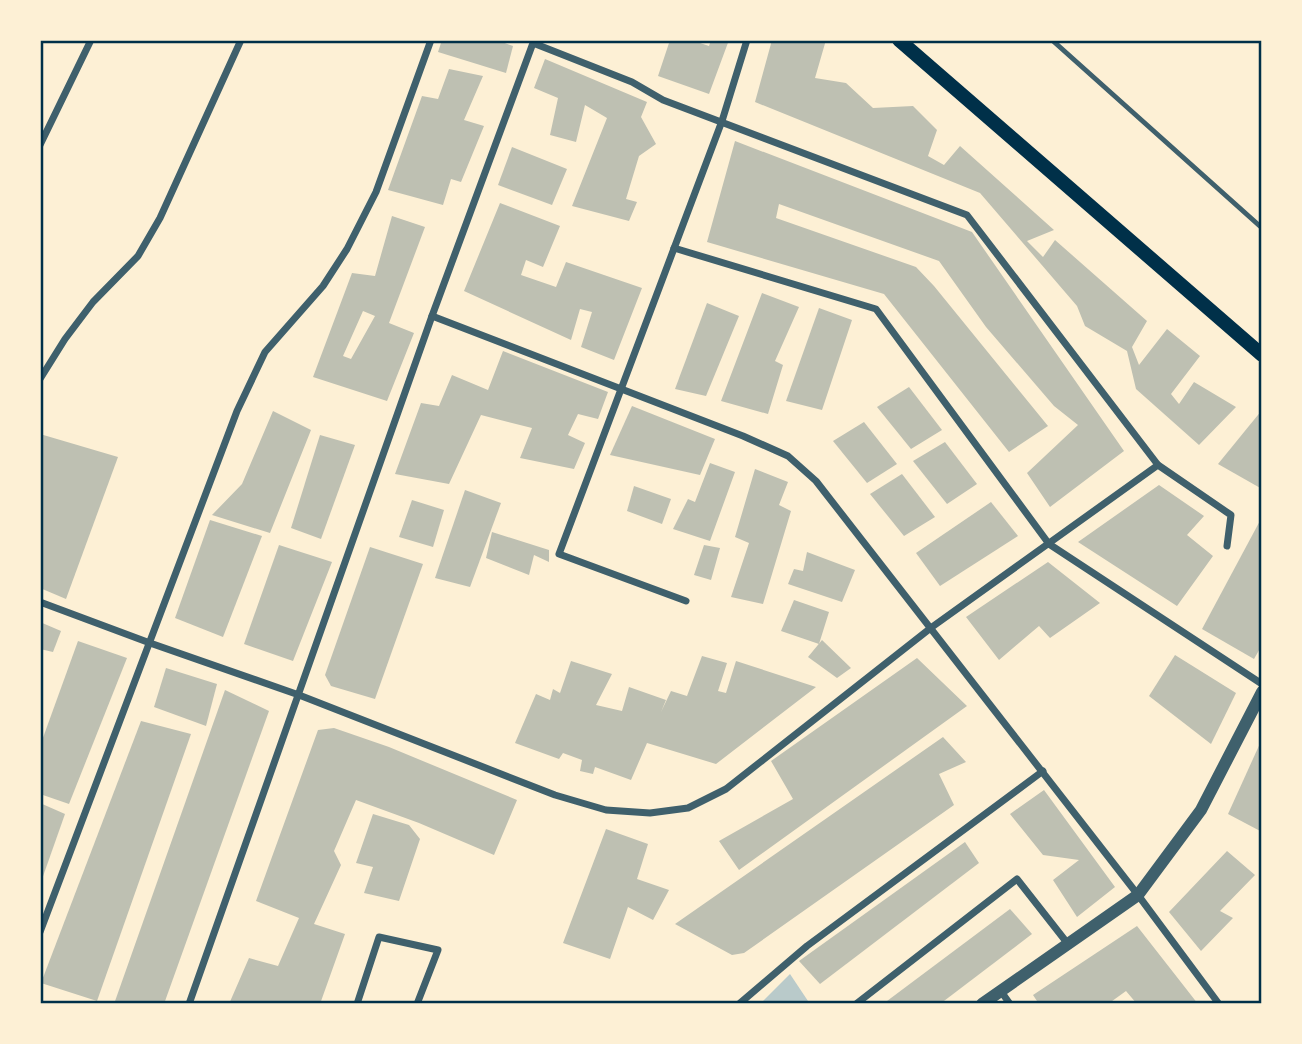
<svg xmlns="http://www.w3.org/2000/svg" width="1302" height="1044" font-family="'Public Sans',sans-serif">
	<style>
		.green { fill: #b9caca }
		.building { fill: #bec0b2; fill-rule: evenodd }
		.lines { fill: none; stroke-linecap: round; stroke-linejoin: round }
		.service { stroke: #3f606c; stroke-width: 5 }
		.minor { stroke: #3f606c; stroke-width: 7 }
		.tertiary { stroke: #3f606c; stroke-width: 12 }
		.secondary { stroke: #003049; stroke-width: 14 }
		.neatline { fill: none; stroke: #003049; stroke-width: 2.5 }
	</style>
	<rect width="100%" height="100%" fill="#fdf0d5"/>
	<path class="green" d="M 790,974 L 810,1004 L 760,1004 Z"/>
	<g class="building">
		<path d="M 442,40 L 497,40 L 513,46 L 506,73 L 438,52 Z"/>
		<path d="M 670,40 L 691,40 L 709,46 L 711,40 L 729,40 L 709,94 L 658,76 Z"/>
		<path d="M 772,40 L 826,40 L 815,78 L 846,83 L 873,108 L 913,106 L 937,130 L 928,156 L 944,165 L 960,146 L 1054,230 L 1027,241 L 1043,257 L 1055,240 L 1147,321 L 1132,347 L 1139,365 L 1167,329 L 1200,356 L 1171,394 L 1179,404 L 1194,382 L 1236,407 L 1199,445 L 1136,389 L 1127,351 L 1085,326 L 1077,306 L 980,193 L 755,102 Z"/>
		<path d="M 545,59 L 647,102 L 641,117 L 656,144 L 639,156 L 626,199 L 637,202 L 629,221 L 572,206 L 607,118 L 585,105 L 576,142 L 550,135 L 558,98 L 534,88 Z"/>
		<path d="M 449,69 L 483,76 L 464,120 L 484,126 L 461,182 L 451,179 L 443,205 L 388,190 L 422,96 L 438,99 Z"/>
		<path d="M 735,141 L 972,232 L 1124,451 L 1050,507 L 1027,473 L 1078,425 L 1054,406 L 986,327 L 939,261 L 779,204 L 776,218 L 916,267 L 934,286 L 1048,426 L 1009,452 L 884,294 L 707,242 Z"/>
		<path d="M 512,147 L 567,169 L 552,205 L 498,185 Z"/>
		<path d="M 500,203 L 560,226 L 543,267 L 526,260 L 521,275 L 556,287 L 566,262 L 642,288 L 614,360 L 581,347 L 592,312 L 580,309 L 571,340 L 464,291 Z"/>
		<path d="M 392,216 L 425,227 L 389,323 L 414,333 L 387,401 L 313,377 L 352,273 L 375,276 ZM 363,311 L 375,316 L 351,359 L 343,356 Z"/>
		<path d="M 762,293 L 799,307 L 775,361 L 783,365 L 768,414 L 721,401 Z"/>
		<path d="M 707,303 L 739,316 L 706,396 L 675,389 Z"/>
		<path d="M 819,308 L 852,320 L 822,410 L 786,401 Z"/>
		<path d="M 503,351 L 608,392 L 598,419 L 578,414 L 568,435 L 585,443 L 574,469 L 520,458 L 532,428 L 481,415 L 449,484 L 395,474 L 421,403 L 439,406 L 452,375 L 488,390 Z"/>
		<path d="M 909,387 L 942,430 L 911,449 L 877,407 Z"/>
		<path d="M 632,406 L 715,439 L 700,475 L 610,455 Z"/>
		<path d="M 1262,410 L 1262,489 L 1218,464 Z"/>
		<path d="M 273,411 L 311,430 L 270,533 L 212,515 L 242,484 Z"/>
		<path d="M 864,422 L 897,464 L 867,483 L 833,441 Z"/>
		<path d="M 40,434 L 118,457 L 66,599 L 40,588 Z"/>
		<path d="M 320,435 L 355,445 L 321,539 L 291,528 Z"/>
		<path d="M 945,442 L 977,484 L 947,504 L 913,461 Z"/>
		<path d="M 710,463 L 735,472 L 710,541 L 673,529 L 688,499 L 695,502 Z"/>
		<path d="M 755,469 L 788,482 L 779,505 L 791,511 L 763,604 L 731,597 L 749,543 L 735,537 Z"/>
		<path d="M 902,474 L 935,517 L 904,536 L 870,494 Z"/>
		<path d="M 1159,485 L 1204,516 L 1187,535 L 1213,556 L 1177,606 L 1078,542 Z"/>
		<path d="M 634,486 L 671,499 L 662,524 L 627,511 Z"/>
		<path d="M 465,490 L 501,503 L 470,587 L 435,578 Z"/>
		<path d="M 412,500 L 444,510 L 433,547 L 399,537 Z"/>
		<path d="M 991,502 L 1018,536 L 940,586 L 916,553 Z"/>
		<path d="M 1262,517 L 1262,645 L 1254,659 L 1202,629 Z"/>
		<path d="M 210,520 L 262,536 L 223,637 L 175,618 Z"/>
		<path d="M 492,532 L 549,550 L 549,562 L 534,555 L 529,575 L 486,558 Z"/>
		<path d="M 279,545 L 332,562 L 293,661 L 244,644 Z"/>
		<path d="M 704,545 L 720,548 L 711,580 L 694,575 Z"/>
		<path d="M 370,547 L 423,564 L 375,699 L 331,686 L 325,675 Z"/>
		<path d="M 807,552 L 855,570 L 842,602 L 788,584 L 794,569 L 803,571 Z"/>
		<path d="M 1048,562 L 1100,603 L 1050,638 L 1039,626 L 999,660 L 966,617 Z"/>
		<path d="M 794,600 L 829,612 L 819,644 L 781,631 Z"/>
		<path d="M 40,622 L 61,631 L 53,652 L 40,649 Z"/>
		<path d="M 822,640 L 851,668 L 837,678 L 808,657 Z"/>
		<path d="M 78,641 L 127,658 L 69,804 L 40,794 L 40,746 Z"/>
		<path d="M 1175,655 L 1236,693 L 1211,744 L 1149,696 Z"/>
		<path d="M 702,656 L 727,663 L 718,691 L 726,693 L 736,661 L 816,687 L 716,764 L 647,743 L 631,780 L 595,767 L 593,774 L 580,771 L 582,760 L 563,753 L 559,759 L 515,743 L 536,694 L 550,700 L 553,689 L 560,693 L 571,661 L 612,674 L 596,705 L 622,711 L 629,687 L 666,700 L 661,712 L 671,691 L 687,696 Z"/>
		<path d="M 917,658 L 967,706 L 739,870 L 719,841 L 793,799 L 771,761 Z"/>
		<path d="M 166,668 L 217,684 L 206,726 L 154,707 Z"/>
		<path d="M 225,690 L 269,711 L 164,1004 L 114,1004 Z"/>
		<path d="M 141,721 L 191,734 L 97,1001 L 41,983 Z"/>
		<path d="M 334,728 L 389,747 L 517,800 L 494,855 L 419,823 L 356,800 L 334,851 L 341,865 L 314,924 L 345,934 L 320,1004 L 229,1004 L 249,958 L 278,966 L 299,918 L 256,901 L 318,730 Z"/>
		<path d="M 943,737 L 966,762 L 939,774 L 954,805 L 744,953 L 732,955 L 675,924 Z"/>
		<path d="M 1262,739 L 1262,832 L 1228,814 Z"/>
		<path d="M 1044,790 L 1115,887 L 1077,917 L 1053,880 L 1079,860 L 1043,855 L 1010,814 Z"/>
		<path d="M 40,803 L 65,814 L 41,882 L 40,882 Z"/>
		<path d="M 373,814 L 409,825 L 420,839 L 399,901 L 364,893 L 373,867 L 356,863 Z"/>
		<path d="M 606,829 L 648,844 L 637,879 L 669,890 L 653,920 L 628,907 L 610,959 L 563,943 Z"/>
		<path d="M 965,842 L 979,863 L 820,984 L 799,961 Z"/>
		<path d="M 1227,851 L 1255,875 L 1220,911 L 1233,918 L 1201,951 L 1169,912 Z"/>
		<path d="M 1010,909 L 1032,934 L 940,1004 L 883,1004 Z"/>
		<path d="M 1137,926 L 1198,1004 L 1137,1004 L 1126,991 L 1108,1004 L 1039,1004 L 1033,995 Z"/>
	</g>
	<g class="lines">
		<path class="service" d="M 1052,40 L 1262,228"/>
		<g class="minor">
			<path d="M 40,145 L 91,40"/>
			<path d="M 674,248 L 876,309 L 1049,544 L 1262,684"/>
			<path d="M 432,316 L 743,436 L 788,456 L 816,481 L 1138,895 L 1219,1004"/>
			<path d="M 40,379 L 65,339 L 93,302 L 138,256 L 160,218 L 241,40"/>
			<path d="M 686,601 L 559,554 L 722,121 L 747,40"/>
			<path d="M 40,602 L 150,643 L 299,695 L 555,795 L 606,810 L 650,813 L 688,808 L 726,789 L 932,627 L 1158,465"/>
			<path d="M 40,932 L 237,411 L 265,352 L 323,286 L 347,249 L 376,192 L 431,40"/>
			<path d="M 1000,990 L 1010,1004"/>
			<path d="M 189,1004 L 432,316 L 533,43 L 632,82 L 663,100 L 967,215 L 1158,465 L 1231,515 L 1227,546"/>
			<path d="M 357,1004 L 379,937 L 438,950 L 417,1004"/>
			<path d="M 739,1004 L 807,946 L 1043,771"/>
			<path d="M 856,1004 L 1017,879 L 1068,944"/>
		</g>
		<path class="tertiary" d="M 982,1004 L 1138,895 L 1201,810 L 1262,692"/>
		<path class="secondary" d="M 899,40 L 1262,355"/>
	</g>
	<rect width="1302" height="1044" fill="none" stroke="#fdf0d5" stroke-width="84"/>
	<rect x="42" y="42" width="1218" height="960" class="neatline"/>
</svg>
